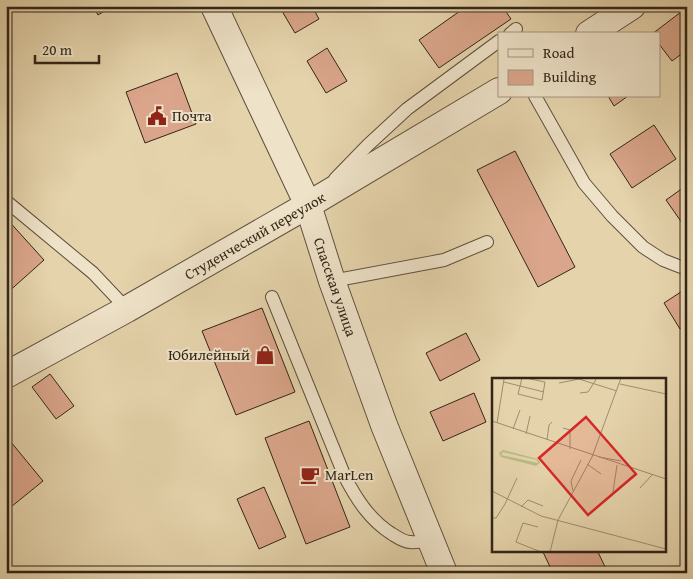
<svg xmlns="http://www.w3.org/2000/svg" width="693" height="579" font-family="'Gentium Book Plus',serif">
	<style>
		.building { fill: #daa58a; stroke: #322518 }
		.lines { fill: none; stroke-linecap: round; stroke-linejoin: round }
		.lane-casing { stroke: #5f503d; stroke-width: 14 }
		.street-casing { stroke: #5f503d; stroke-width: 28 }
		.lane { stroke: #eee2c8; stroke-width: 12 }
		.street { stroke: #eee2c8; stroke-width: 26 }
		.labels { text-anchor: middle; stroke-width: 4; stroke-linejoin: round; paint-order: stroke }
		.poi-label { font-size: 15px; fill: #322518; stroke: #eee2c8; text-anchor: start }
		.street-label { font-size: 15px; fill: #322518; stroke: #eee2c8 }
		.inset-road { fill: none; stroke: #9d8d70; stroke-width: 1 }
		.view { fill: #d62828; fill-opacity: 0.15; stroke: #d62828; stroke-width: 2.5 }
		.inset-edge { fill: none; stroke: #322518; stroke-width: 2.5 }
	</style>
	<rect width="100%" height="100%" fill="#e5d3ab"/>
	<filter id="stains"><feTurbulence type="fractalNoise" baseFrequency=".004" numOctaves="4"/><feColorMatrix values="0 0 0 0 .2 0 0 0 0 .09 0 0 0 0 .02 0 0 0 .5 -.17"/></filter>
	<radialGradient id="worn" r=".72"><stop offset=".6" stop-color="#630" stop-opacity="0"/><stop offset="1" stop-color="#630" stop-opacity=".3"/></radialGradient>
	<g class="building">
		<path d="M 93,6 L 113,6 L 98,15 Z"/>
		<path d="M 279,6 L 312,6 L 319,19 L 295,33 Z"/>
		<path d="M 467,6 L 502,6 L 511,19 L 439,68 L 419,40 Z"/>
		<path d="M 681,12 L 687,20 L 687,50 L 672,61 L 659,44 L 659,34 L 652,34 Z"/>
		<path d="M 327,48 L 347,81 L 326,93 L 307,61 Z"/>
		<path d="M 177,73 L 196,124 L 145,143 L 126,92 Z"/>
		<path d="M 608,96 L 628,96 L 614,106 Z"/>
		<path d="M 654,125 L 676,159 L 632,188 L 610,154 Z"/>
		<path d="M 515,151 L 575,267 L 538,287 L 477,170 Z"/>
		<path d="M 687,185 L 687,230 L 666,200 Z"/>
		<path d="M 6,218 L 44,260 L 6,294 Z"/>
		<path d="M 687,288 L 687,325 L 680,329 L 664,303 Z"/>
		<path d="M 262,308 L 295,392 L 236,415 L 202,331 Z"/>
		<path d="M 466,333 L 480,360 L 440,381 L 426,353 Z"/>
		<path d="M 50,374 L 74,406 L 56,419 L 32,387 Z"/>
		<path d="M 474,393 L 486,422 L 443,441 L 430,412 Z"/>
		<path d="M 309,421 L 350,527 L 306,544 L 265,438 Z"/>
		<path d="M 6,436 L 43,481 L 6,511 Z"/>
		<path d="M 264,487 L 286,537 L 259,549 L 237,499 Z"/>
		<path d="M 542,550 L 597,550 L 608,573 L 553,573 Z"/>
	</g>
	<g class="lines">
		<g class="lane-casing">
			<g id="lane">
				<path d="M 510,34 L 516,29"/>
				<path d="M 535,96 L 584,183 L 612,216 L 643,247 L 663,260 L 681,267"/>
				<path d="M 335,179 L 368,145 L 407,109 L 499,41"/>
				<path d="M 6,201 L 93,273 L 127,309"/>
				<path d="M 332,281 L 444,260 L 487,242"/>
				<path d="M 272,297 L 345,477 C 357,500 370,520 392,534 C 397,537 404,542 410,542 C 416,543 424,541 430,540"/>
			</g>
		</g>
		<g class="street-casing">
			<g id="street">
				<path d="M 214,6 L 308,205 L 332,281 L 384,425 L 444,573"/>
				<path d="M 589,34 L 632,6"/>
				<path d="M 6,375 L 127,309 L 308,205 L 499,91"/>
			</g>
		</g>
		<use href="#lane" class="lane"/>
		<use href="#street" class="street"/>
	</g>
	<defs>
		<g id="civic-bare" transform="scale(1.5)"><path d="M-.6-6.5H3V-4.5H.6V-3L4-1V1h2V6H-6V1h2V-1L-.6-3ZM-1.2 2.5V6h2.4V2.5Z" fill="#8f2418" stroke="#eee2c8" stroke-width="2.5" paint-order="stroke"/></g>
		<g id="shop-bare" transform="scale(1.5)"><path d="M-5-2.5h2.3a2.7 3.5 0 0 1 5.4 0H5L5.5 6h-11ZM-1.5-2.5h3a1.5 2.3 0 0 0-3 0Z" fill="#8f2418" stroke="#eee2c8" stroke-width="2.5" paint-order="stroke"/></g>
		<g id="cafe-bare" transform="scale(1.5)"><path d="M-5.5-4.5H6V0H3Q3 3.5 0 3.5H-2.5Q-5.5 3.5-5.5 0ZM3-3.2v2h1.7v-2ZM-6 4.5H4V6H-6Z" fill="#8f2418" stroke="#eee2c8" stroke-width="2.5" paint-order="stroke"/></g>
	</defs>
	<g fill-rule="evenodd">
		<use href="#civic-bare" x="157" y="116"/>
		<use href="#shop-bare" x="265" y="355"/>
		<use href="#cafe-bare" x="310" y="475"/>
	</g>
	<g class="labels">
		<g class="poi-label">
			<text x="172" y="121">Почта</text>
			<text x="250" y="360" text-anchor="end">Юбилейный</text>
			<text x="325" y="480">MarLen</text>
		</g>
		<g class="street-label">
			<text transform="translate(255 236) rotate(-30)" y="5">Студенческий переулок</text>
			<text transform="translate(335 287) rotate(71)" y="5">Спасская улица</text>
		</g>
	</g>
	<g transform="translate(492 378)">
		<rect width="174" height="174" fill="#e5d3ab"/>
		<path d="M 11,72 L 46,81 L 48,85 L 44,88 L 9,79 L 7,75 ZM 11,74 L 45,82 L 46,85 L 9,77 Z" fill="#babb85" fill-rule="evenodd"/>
		<path class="inset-road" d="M 30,0 L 26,16 L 50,22 L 53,4 L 34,0M 12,4 L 52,14M 67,5 L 87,1 L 125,13M 128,6 L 174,16M 88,15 L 96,14 L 105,0M 0,43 L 174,101M 5,45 L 12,1M 71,50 L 78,52 L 78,71M 21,51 L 28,32M 34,56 L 38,38M 55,62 L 57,47 L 60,44M 107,79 L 129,83M 95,86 L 109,96M 148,110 L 160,97M 0,113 L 49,138 L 174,171M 81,113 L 79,103 L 89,82M 121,114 L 125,87M 29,129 L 36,122 L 51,128M 0,140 L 4,140 L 13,126 L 25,100M 46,149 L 31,145 L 24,164 L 49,174M 58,174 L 66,142 L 100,79 L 129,0"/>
		<path class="view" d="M 94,39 L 144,96 L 96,137 L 47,80 Z"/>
		<rect width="174" height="174" class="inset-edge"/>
	</g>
	<rect width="693" height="579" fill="none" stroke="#e5d3ab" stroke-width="25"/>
	<rect x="8" y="8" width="678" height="564" fill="none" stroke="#322518" stroke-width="2.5"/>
	<rect x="12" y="12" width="668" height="554" fill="none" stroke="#322518"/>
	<rect x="498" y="32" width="162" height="65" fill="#eee2c8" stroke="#a39682"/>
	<rect x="508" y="49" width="25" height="8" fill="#eee2c8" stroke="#a39682"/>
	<text x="543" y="58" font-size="15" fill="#322518">Road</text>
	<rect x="508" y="70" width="25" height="15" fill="#daa58a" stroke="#a39682"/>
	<text x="543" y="82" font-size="15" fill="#322518">Building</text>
	<path d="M35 55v8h64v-8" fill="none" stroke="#322518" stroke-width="2.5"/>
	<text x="42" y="55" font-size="15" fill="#322518" stroke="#eee2c8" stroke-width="4" paint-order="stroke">20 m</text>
	<rect width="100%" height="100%" filter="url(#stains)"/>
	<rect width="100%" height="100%" fill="url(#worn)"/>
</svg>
